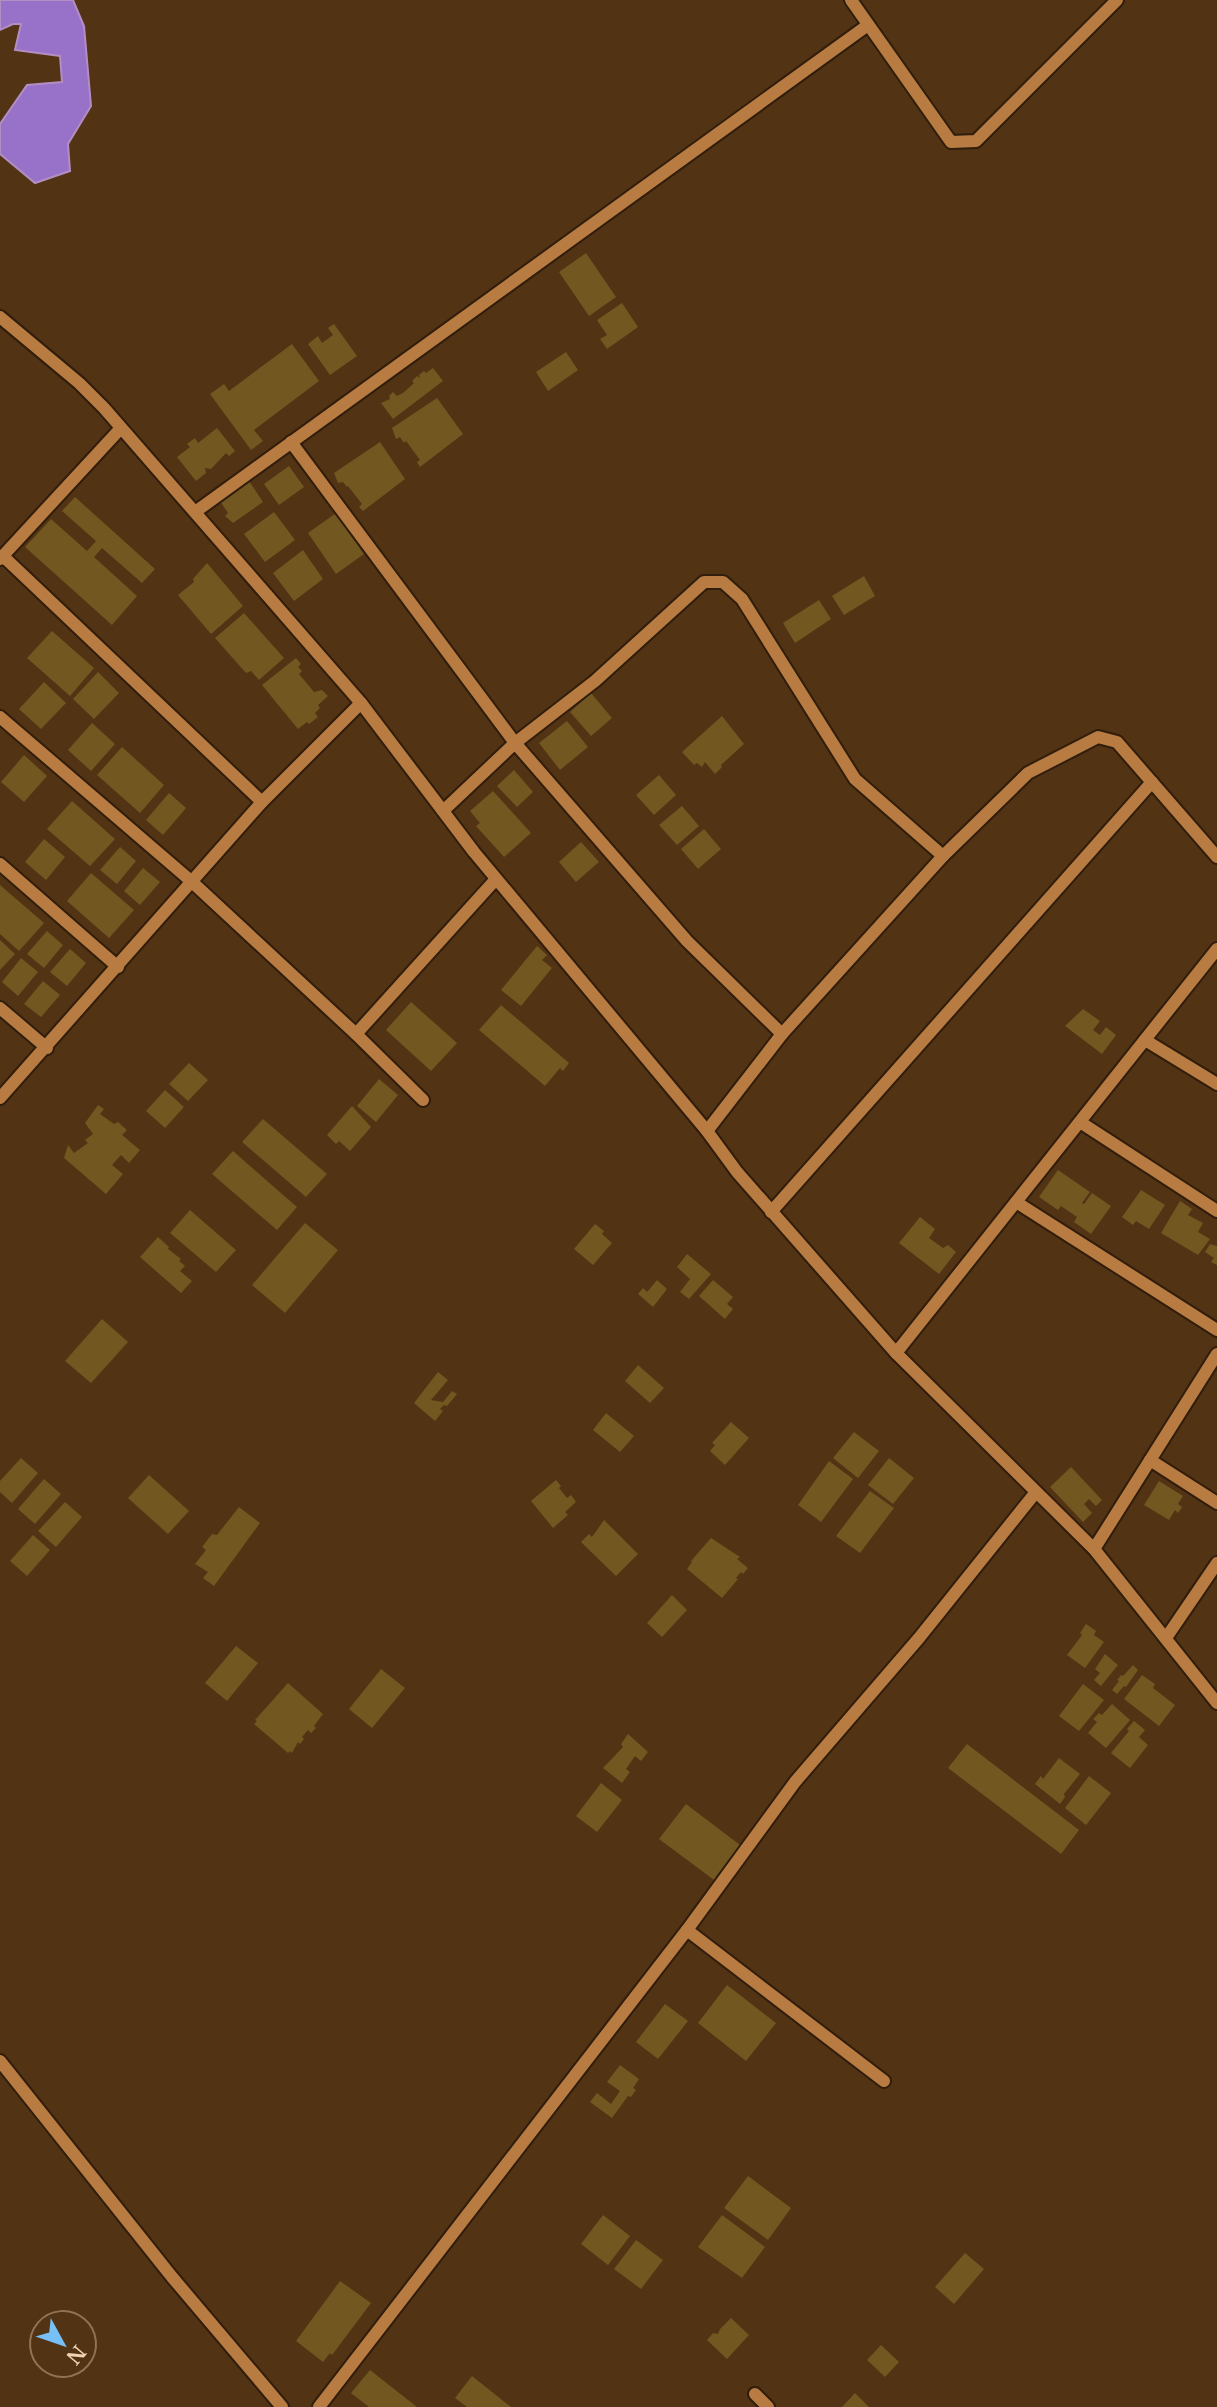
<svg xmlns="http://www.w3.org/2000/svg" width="1217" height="2407" font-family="'Libre Baskerville',serif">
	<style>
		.water { fill: #9871c9; stroke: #b38ec3; stroke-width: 2 }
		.building { fill: #725720 }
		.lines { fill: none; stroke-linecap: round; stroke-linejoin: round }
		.minor-casing { stroke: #301d0b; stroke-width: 16 }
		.minor { stroke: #b87c42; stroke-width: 12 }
	</style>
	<rect width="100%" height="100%" fill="#523314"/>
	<path class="water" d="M 0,0 L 73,0 L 84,26 L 91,106 L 68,144 L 70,171 L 35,183 L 0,154 L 0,124 L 27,85 L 62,82 L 60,56 L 15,50 L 21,24 L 13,24 L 0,30 Z"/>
	<g class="building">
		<path d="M 586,253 L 616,297 L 589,316 L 559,272 Z"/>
		<path d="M 622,303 L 638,327 L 607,349 L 600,339 L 607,335 L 597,320 Z"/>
		<path d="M 334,324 L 357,356 L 330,375 L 308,344 L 318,336 L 322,343 L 333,335 L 328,328 Z"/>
		<path d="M 292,344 L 319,381 L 254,430 L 263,441 L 251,450 L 210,394 L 224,384 L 229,391 Z"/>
		<path d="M 566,352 L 578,370 L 548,391 L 536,372 Z"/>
		<path d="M 433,368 L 443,381 L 393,419 L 381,403 L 390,399 L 389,396 L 393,392 L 397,396 L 403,393 L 414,383 L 412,381 L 417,376 L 420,378 L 419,375 L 424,371 L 426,373 Z"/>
		<path d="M 437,398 L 463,434 L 420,467 L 417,462 L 420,460 L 406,441 L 404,443 L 400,437 L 396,439 L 392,428 Z"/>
		<path d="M 217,428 L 235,451 L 229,456 L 226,453 L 211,469 L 205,468 L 206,473 L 196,481 L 177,457 L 190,447 L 187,444 L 195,438 L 198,443 Z"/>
		<path d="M 380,442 L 405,479 L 363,511 L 359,507 L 362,504 L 348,486 L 347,487 L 343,482 L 338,483 L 334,473 Z"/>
		<path d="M 289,466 L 304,487 L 279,505 L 264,484 Z"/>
		<path d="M 249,481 L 263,502 L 233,523 L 225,516 L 228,513 L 220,501 Z"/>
		<path d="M 75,497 L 155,569 L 142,583 L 102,548 L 94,557 L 137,596 L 112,625 L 25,547 L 51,519 L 87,551 L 96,541 L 62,511 Z"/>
		<path d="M 274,512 L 295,540 L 265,562 L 244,534 Z"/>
		<path d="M 336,513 L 364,554 L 336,574 L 308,533 Z"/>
		<path d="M 303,550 L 323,579 L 294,601 L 273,573 Z"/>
		<path d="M 207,563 L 243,606 L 211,634 L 178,595 L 194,582 L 193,579 Z"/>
		<path d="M 864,576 L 875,596 L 844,615 L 832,596 Z"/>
		<path d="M 819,600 L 831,619 L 795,643 L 783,623 Z"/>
		<path d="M 244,613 L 284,658 L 259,680 L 251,671 L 246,673 L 215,638 Z"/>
		<path d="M 52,631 L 94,668 L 70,696 L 27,658 Z"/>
		<path d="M 296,658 L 301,664 L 298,667 L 302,671 L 299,674 L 314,692 L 322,690 L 328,696 L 318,705 L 320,708 L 315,713 L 318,717 L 309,724 L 307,722 L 298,729 L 262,685 Z"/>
		<path d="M 98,672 L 119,693 L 94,719 L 73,699 Z"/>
		<path d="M 44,682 L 66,703 L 41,729 L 19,709 Z"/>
		<path d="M 591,693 L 612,718 L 591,736 L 570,712 Z"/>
		<path d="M 722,716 L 744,744 L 721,765 L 722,767 L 715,774 L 705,762 L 702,767 L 697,763 L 694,765 L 682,752 Z"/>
		<path d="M 567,721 L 588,747 L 560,770 L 539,743 Z"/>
		<path d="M 92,723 L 115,744 L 91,771 L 68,750 Z"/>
		<path d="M 122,747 L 164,785 L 140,813 L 97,775 Z"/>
		<path d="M 24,755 L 47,776 L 24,802 L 1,782 Z"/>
		<path d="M 514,770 L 533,792 L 517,807 L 497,786 Z"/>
		<path d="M 659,775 L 676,795 L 654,815 L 636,795 Z"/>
		<path d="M 493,791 L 531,833 L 504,857 L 476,826 L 480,823 L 470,811 Z"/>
		<path d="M 169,793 L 186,808 L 163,835 L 146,820 Z"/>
		<path d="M 72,801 L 115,839 L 90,866 L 47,829 Z"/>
		<path d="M 682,806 L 699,826 L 677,845 L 659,825 Z"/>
		<path d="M 704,829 L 721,849 L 698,869 L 681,849 Z"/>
		<path d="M 44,839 L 65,857 L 46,880 L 25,862 Z"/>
		<path d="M 581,842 L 599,862 L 576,882 L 559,862 Z"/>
		<path d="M 120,847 L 136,861 L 117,884 L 100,870 Z"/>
		<path d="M 143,868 L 160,882 L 140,905 L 124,891 Z"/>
		<path d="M 91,873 L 134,910 L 109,938 L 67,901 Z"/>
		<path d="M 0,885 L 44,923 L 19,951 L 0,934 Z"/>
		<path d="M 47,931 L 63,945 L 44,968 L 27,954 Z"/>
		<path d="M 0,940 L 15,954 L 0,970 Z"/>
		<path d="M 537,946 L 547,955 L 542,960 L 552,968 L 521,1006 L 501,990 Z"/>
		<path d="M 70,949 L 86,963 L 67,986 L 50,972 Z"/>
		<path d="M 21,958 L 38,972 L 18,996 L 2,982 Z"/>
		<path d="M 43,981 L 60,995 L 41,1017 L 24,1004 Z"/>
		<path d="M 411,1002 L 457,1043 L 431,1071 L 386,1030 Z"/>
		<path d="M 501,1005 L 569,1063 L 563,1071 L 560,1068 L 545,1086 L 479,1030 Z"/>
		<path d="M 1083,1009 L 1100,1021 L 1093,1030 L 1100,1035 L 1106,1027 L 1116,1035 L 1102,1054 L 1065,1026 Z"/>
		<path d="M 189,1063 L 208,1080 L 188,1101 L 169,1084 Z"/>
		<path d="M 379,1079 L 398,1095 L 376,1122 L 357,1106 Z"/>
		<path d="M 165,1090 L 184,1107 L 165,1128 L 146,1111 Z"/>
		<path d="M 98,1105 L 104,1109 L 100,1114 L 114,1124 L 118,1122 L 127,1130 L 122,1135 L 140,1150 L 129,1163 L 121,1155 L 112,1165 L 123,1174 L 106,1194 L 64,1158 L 68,1145 L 74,1153 L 88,1143 L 85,1140 L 93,1134 L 85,1123 Z"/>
		<path d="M 352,1106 L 371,1127 L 350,1151 L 339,1141 L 336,1144 L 327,1135 Z"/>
		<path d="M 263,1119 L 327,1174 L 306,1197 L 242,1142 Z"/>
		<path d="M 233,1151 L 297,1207 L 277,1230 L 212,1174 Z"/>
		<path d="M 1058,1170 L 1090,1192 L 1082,1203 L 1084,1204 L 1092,1193 L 1111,1206 L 1091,1234 L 1074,1222 L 1077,1217 L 1061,1206 L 1058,1210 L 1039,1197 Z"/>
		<path d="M 1141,1190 L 1165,1205 L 1149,1229 L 1136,1221 L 1133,1225 L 1122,1217 Z"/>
		<path d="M 1180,1201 L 1192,1209 L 1188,1215 L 1203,1223 L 1198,1232 L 1210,1239 L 1198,1255 L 1161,1233 Z"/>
		<path d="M 190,1210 L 236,1250 L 216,1272 L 170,1233 Z"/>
		<path d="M 920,1217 L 935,1229 L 929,1238 L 943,1248 L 948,1245 L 956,1252 L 939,1274 L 899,1243 Z"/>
		<path d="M 305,1223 L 338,1250 L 285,1313 L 252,1285 Z"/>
		<path d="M 595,1224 L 604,1231 L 602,1234 L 612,1243 L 593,1265 L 574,1249 Z"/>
		<path d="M 158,1237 L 169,1247 L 168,1249 L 181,1259 L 179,1261 L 185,1266 L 180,1271 L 192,1281 L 181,1293 L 140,1257 Z"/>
		<path d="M 1210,1244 L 1217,1246 L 1217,1265 L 1211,1262 L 1214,1258 L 1205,1252 Z"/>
		<path d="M 687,1254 L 711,1274 L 689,1299 L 680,1292 L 690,1279 L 677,1267 Z"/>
		<path d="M 657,1280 L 667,1289 L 653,1307 L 638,1294 L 643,1288 L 647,1292 Z"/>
		<path d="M 713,1280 L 733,1297 L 727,1304 L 733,1309 L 725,1319 L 699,1296 Z"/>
		<path d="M 102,1319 L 128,1342 L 91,1383 L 65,1361 Z"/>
		<path d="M 638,1365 L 664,1388 L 650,1403 L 625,1381 Z"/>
		<path d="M 438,1372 L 448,1380 L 431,1400 L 443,1402 L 452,1391 L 457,1394 L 447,1406 L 444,1405 L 440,1409 L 443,1411 L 435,1421 L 414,1403 Z"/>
		<path d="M 606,1413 L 634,1436 L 620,1452 L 593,1430 Z"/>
		<path d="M 731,1422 L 749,1438 L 725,1465 L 710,1451 L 715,1445 L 712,1443 Z"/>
		<path d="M 854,1432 L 879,1451 L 858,1478 L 833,1458 Z"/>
		<path d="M 21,1458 L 38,1473 L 12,1503 L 0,1492 L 0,1481 Z"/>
		<path d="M 889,1458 L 914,1478 L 893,1504 L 868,1485 Z"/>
		<path d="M 829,1461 L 853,1479 L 821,1522 L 798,1505 Z"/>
		<path d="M 1071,1467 L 1102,1500 L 1096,1506 L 1089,1499 L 1084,1504 L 1092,1513 L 1083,1522 L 1050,1487 Z"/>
		<path d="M 149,1475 L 189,1511 L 168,1534 L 128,1498 Z"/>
		<path d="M 44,1479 L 61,1494 L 35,1524 L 18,1509 Z"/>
		<path d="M 556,1480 L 561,1486 L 559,1488 L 567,1498 L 571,1495 L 576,1502 L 565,1512 L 568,1515 L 553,1528 L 531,1501 Z"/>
		<path d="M 1159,1481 L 1183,1496 L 1178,1504 L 1182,1507 L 1178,1513 L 1175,1510 L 1169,1520 L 1144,1505 Z"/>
		<path d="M 870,1491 L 894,1508 L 860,1553 L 836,1536 Z"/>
		<path d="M 65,1502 L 82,1517 L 56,1547 L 38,1531 Z"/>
		<path d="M 239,1507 L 260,1523 L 214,1586 L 203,1578 L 208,1572 L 195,1564 L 206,1550 L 202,1547 L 212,1534 L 217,1535 Z"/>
		<path d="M 604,1520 L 638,1554 L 616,1576 L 581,1542 L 589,1534 L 592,1537 Z"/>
		<path d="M 33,1535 L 50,1550 L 27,1576 L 10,1561 Z"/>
		<path d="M 711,1538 L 740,1557 L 737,1559 L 748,1568 L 743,1574 L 741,1572 L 736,1578 L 738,1579 L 722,1598 L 687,1569 L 692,1562 L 691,1561 Z"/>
		<path d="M 672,1595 L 687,1610 L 662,1637 L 647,1623 Z"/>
		<path d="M 1086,1624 L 1096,1631 L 1094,1635 L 1104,1642 L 1085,1668 L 1067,1655 L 1082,1635 L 1080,1633 Z"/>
		<path d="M 236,1646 L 258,1663 L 227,1701 L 205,1683 Z"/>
		<path d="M 1105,1654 L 1118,1665 L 1101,1686 L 1094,1680 L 1100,1673 L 1095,1669 Z"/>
		<path d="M 1133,1665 L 1138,1670 L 1126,1687 L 1124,1686 L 1117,1694 L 1112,1690 L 1119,1681 L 1117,1680 L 1121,1675 L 1123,1676 Z"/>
		<path d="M 381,1669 L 405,1688 L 372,1728 L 349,1709 Z"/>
		<path d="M 1142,1675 L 1155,1684 L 1153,1688 L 1175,1705 L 1159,1726 L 1124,1699 Z"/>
		<path d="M 288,1683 L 323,1714 L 314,1726 L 316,1728 L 311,1733 L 308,1730 L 302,1737 L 304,1739 L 300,1744 L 298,1742 L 292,1753 L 290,1751 L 288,1753 L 254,1724 L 257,1721 L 255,1720 Z"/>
		<path d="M 1083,1684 L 1104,1700 L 1079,1731 L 1059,1716 Z"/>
		<path d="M 1112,1704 L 1130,1720 L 1106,1748 L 1088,1733 L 1097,1722 L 1093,1719 L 1099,1713 L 1102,1715 Z"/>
		<path d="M 1134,1721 L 1145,1730 L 1139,1737 L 1148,1745 L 1130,1768 L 1111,1753 L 1129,1731 L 1127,1729 Z"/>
		<path d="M 628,1734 L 648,1752 L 641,1761 L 635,1756 L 626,1769 L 630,1772 L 622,1783 L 603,1768 L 623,1747 L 621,1744 Z"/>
		<path d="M 967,1744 L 1079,1830 L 1061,1854 L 948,1768 Z"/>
		<path d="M 1059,1758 L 1080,1774 L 1064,1794 L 1065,1797 L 1060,1804 L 1035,1784 L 1041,1776 L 1043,1779 Z"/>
		<path d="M 1089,1776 L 1111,1793 L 1086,1825 L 1065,1808 Z"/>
		<path d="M 601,1783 L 622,1800 L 597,1832 L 576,1816 Z"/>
		<path d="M 686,1804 L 740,1845 L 714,1880 L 659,1839 Z"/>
		<path d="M 727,1985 L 776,2023 L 746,2061 L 698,2023 Z"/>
		<path d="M 665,2004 L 688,2021 L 658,2059 L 636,2042 Z"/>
		<path d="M 620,2065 L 639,2079 L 633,2088 L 636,2090 L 631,2097 L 628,2096 L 612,2118 L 590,2102 L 597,2093 L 611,2104 L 620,2091 L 607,2082 Z"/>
		<path d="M 748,2176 L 791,2208 L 768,2240 L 724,2208 Z"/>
		<path d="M 603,2215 L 630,2236 L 608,2265 L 581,2244 Z"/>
		<path d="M 722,2215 L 765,2247 L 742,2278 L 698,2247 Z"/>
		<path d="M 636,2240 L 663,2260 L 641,2289 L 614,2269 Z"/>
		<path d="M 965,2253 L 984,2269 L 954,2304 L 935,2287 Z"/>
		<path d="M 340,2281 L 371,2303 L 332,2355 L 330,2353 L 323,2362 L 296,2341 Z"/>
		<path d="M 731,2318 L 749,2335 L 727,2359 L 707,2340 L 713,2333 L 718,2334 L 720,2329 Z"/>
		<path d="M 881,2345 L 899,2362 L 885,2377 L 867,2360 Z"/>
		<path d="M 370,2370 L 417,2407 L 369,2407 L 351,2393 Z"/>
		<path d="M 472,2376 L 511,2407 L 467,2407 L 455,2398 Z"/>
		<path d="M 855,2393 L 869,2407 L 842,2407 Z"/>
	</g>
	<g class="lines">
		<g class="minor-casing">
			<g id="minor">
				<path d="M 851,0 L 951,142 L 976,141 L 1117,0"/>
				<path d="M 0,317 L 79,383 L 104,408 L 361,703 L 474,852 L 707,1131 L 737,1172 L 896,1353"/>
				<path d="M 291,442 L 515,743 L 687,941 L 782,1034"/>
				<path d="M 195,512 L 868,25"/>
				<path d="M 3,556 L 262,802"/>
				<path d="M 0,559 L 121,428"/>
				<path d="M 0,717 L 191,881 L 356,1034 L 496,879"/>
				<path d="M 443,811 L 515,743 L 595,681 L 704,582 L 723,582 L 742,599 L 855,779 L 943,856"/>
				<path d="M 0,864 L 118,967"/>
				<path d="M 1217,949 L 896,1353 L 1094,1549 L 1217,1703"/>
				<path d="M 0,1008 L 47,1048"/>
				<path d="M 356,1034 L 423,1100"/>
				<path d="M 1145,1040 L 1217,1084"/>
				<path d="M 0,1098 L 262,802 L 361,703"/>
				<path d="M 1080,1122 L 1217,1211"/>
				<path d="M 707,1131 L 782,1034 L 943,856 L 1028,773 L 1098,737 L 1117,742 L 1217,857"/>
				<path d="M 1016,1202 L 1217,1330"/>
				<path d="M 771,1212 L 1152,782"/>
				<path d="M 1150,1460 L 1217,1503"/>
				<path d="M 1094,1549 L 1217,1354"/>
				<path d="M 1166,1638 L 1217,1563"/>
				<path d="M 687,1930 L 884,2081"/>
				<path d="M 0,2061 L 172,2277 L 282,2407"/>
				<path d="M 755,2394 L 768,2407"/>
				<path d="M 319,2407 L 687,1930 L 795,1782 L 919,1638 L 1036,1492"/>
			</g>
		</g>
		<use href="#minor" class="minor"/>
	</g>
	<g transform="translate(63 2344) rotate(130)"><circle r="33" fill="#523314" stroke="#927254" stroke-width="2"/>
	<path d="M0-5L12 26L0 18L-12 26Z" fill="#77bff7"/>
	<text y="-10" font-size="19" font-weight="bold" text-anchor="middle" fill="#f1d0b4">N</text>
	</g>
</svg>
